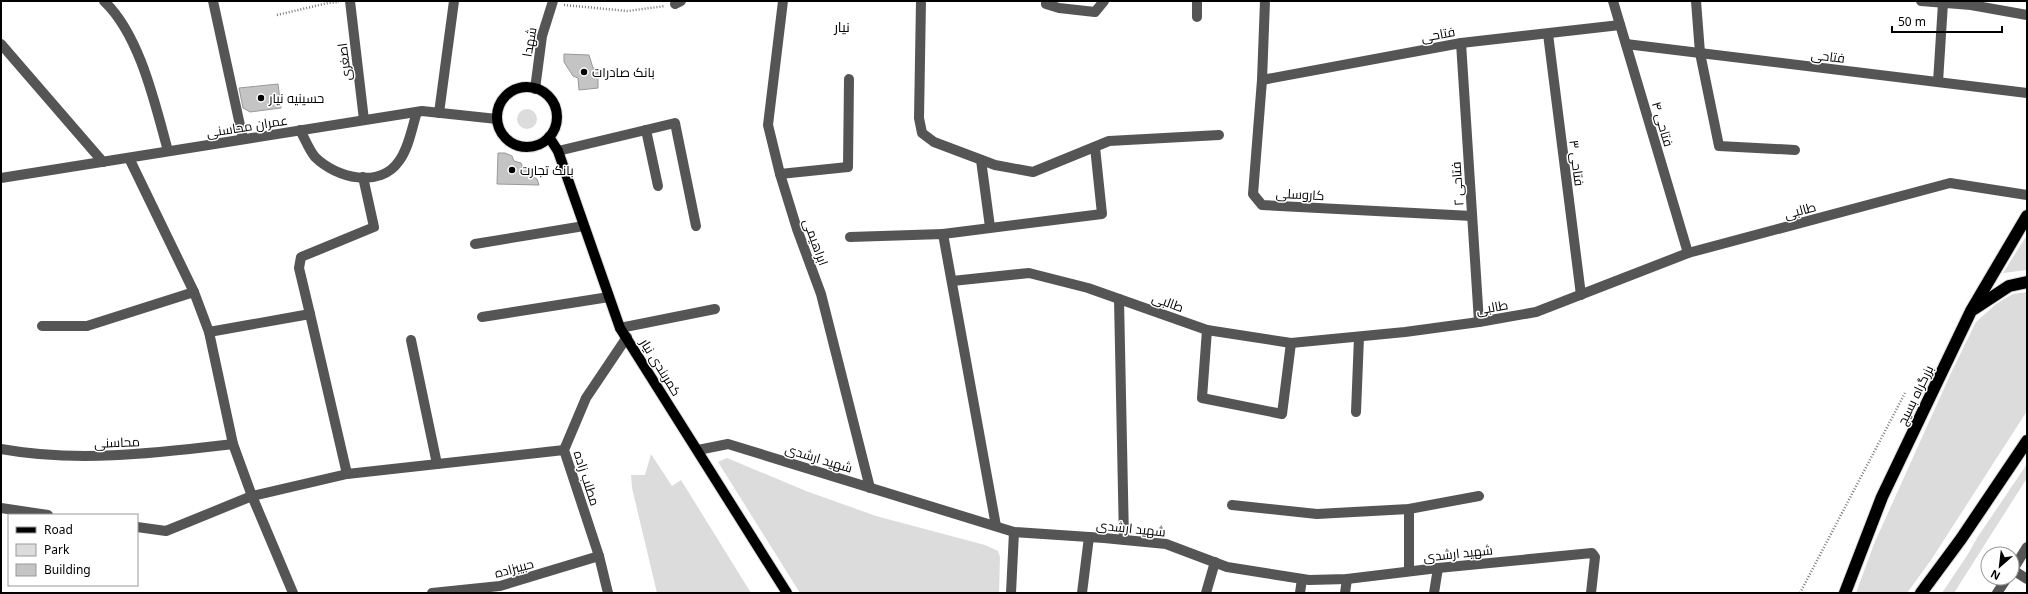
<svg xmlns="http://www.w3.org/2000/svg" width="2028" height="594" font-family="'Noto Sans',Cairo,sans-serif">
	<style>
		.green { fill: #dcdcdc }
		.building { fill: #c4c4c4; stroke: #999 }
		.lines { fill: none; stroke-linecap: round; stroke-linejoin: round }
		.major-casing { stroke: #dbdbdb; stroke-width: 12 }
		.highway-casing { stroke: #dbdbdb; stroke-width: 14 }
		.path { stroke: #777; stroke-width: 2.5; stroke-dasharray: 1 2; stroke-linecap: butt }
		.minor { stroke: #555; stroke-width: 10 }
		.major { stroke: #000; stroke-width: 10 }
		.highway { stroke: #000; stroke-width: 12 }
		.poi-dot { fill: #000; stroke: #fff; stroke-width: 1.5 }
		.labels { text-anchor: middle; stroke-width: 3; stroke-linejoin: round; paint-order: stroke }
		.street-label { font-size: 13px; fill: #000; stroke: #fff }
		.poi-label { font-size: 13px; fill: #000; stroke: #fff; text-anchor: start }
		.neighbourhood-label { font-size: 14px; fill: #000; stroke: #fff }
	</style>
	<rect width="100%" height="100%" fill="#fff"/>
	<g class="green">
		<circle cx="527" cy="119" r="10"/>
		<path d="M 2027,235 L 2027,270 L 2003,273 Z"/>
		<path d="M 2027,292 L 2027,411 L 1931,560 L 1907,593 L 1856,593 L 1874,544 L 1951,373 L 1976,322 L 1996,304 L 2013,294 Z"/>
		<path d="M 651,454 L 672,486 L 681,480 L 751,593 L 657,593 L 632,488 L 631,475 L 645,475 Z"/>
		<path d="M 727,458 L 806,491 L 876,516 L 985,545 L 998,551 L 1000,557 L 999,593 L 800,593 L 718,462 Z"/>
		<path d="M 2027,464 L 2027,478 L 1954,593 L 1942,593 L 1968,554 L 1977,538 Z"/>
	</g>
	<g class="building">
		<path d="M 564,54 L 589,55 L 593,68 L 598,69 L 598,88 L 579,90 L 578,78 L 573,76 L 564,62 Z"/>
		<path d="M 278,84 L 281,108 L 250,112 L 243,108 L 239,88 Z"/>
		<path d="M 498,153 L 505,153 L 512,156 L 514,161 L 521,163 L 523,168 L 529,171 L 530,175 L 537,179 L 539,185 L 497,184 Z"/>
	</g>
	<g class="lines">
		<g class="major-casing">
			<g id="major">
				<circle cx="527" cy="117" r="30"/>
				<path d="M 549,137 L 558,151 L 620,328 L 787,593"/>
			</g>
		</g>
		<g class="highway-casing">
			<g id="highway">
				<path d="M 1974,309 L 2009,286 L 2027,282"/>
				<path d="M 1845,593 L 1882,497 L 1971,311 L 2027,216"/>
				<path d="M 1921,593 L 1961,539 L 2027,441"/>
			</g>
		</g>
		<g class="path">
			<path d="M 564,5 L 628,11 L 665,6"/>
			<path d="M 277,15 L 328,3 L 339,2"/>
			<path d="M 1800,593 L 1905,393"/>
		</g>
		<g class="minor">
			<path d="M 104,1 C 140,35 155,104 168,151"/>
			<path d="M 213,1 L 243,139"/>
			<path d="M 350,1 L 364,120"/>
			<path d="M 783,1 L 768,125 L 780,174 L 797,229 L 821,294 L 870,488"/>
			<path d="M 921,1 L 919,118 L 922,133 L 934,142 L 995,165 L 1033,172 L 1109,141 L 1219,135"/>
			<path d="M 1046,1 L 1046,4 L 1059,8 L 1095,12 L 1104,1"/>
			<path d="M 1265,1 L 1262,80 L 1253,194 L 1262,205 L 1472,216"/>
			<path d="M 1613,1 L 1688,253"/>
			<path d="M 1696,1 L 1700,53 L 1719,146 L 1795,150"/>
			<path d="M 1921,1 L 1971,5 L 2027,15"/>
			<path d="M 675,4 L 681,1"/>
			<path d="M 1197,17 L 1197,1"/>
			<path d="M 1548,34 L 1581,295"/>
			<path d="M 1461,43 L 1479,322"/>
			<path d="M 1,44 L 103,162"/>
			<path d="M 1626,44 L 2027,93"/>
			<path d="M 1262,80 L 1461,43 L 1620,25"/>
			<path d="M 1938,82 L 1943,3"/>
			<path d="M 535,89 L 542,36 L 553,1"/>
			<path d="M 439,113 L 454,1"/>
			<path d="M 300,130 C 305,139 309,150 315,157 C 336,178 380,189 399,161 C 409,148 412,127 417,112"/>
			<path d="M 646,130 L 658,186"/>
			<path d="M 558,151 L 675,123 L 696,226"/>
			<path d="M 129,158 L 194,292 L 209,332 L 233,444 L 252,496 L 293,593"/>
			<path d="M 981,160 L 990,227"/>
			<path d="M 780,174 L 848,167 L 849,79"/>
			<path d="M 1,178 L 422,111 L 497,119"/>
			<path d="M 943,234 L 1102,214 L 1095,147"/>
			<path d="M 850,237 L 943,234 L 996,526"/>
			<path d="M 475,244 L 584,226"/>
			<path d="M 952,281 L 1029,273 L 1088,288 L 1207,330 L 1291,343 L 1405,332 L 1479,322 L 1536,312 L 1688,253 L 1950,183 L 2027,195"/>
			<path d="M 1119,299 L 1124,540"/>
			<path d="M 310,314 L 299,268 L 301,257 L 374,227 L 363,177"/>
			<path d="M 482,317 L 609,297"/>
			<path d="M 42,326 L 87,326 L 194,292"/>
			<path d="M 620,328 L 715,309"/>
			<path d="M 1207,330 L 1202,398 L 1282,414 L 1291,343"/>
			<path d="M 209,332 L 310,314 L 347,474 L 564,450"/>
			<path d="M 411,340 L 437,464"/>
			<path d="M 1356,412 L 1359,337"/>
			<path d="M 1,449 C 78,463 156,453 233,444"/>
			<path d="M 698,450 L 728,444 L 1014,532 L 1104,538 L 1166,544 L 1227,567 L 1309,580 L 1347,579 L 1438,568 L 1592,553 L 1595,557 L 1591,593"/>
			<path d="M 1232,505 L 1317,514 L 1409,509 L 1479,496"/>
			<path d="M 1,508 L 48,515"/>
			<path d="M 1409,509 L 1409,571"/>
			<path d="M 137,527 L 166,531 L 252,496 L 347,474"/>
			<path d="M 2013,570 L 2027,579"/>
			<path d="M 2012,571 L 2027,547"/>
			<path d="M 432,593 L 500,586 L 599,556"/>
			<path d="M 608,593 L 599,556 L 564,450 L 586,398 L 627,337"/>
			<path d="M 1011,593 L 1014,532"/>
			<path d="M 1082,593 L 1089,537"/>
			<path d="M 1206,593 L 1215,562"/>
			<path d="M 1300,593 L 1302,579"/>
			<path d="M 1345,593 L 1347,579"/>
			<path d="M 1434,593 L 1438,568"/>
			<path d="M 1997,593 L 2007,578"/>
		</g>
		<use href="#major" class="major"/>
		<use href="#highway" class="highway"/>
	</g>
	<g class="poi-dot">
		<circle cx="584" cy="72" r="4"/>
		<circle cx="261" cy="98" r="4"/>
		<circle cx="512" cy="170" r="4"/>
	</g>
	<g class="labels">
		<g class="street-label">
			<text transform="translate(1438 34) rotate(-10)" y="5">فتاحی</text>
			<text transform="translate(529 42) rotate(-80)" y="5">شهدا</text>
			<text transform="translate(1828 56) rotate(7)" y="5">فتاحی</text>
			<text transform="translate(344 62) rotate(-97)" y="5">اصغری</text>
			<text transform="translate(1663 124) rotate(74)" y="5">فتاحی ۴</text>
			<text transform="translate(247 126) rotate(-9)" y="5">عمران محاسنی</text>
			<text transform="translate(1577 163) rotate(83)" y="5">فتاحی ۳</text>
			<text transform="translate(1457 184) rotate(-94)" y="5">فتاحی ۲</text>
			<text transform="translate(1300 194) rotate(3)" y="5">کاروسلی</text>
			<text transform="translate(1800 210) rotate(-15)" y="5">طالبی</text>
			<text transform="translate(816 242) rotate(70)" y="5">ابراهیمی</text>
			<text transform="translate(1168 302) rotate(20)" y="5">طالبی</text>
			<text transform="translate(1492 307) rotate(-10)" y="5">طالبی</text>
			<text transform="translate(661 367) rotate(58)" y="5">کمربندی نیار</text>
			<text transform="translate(1915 395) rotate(-64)" y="5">بزرگراه بسیج</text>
			<text transform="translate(117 442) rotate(-2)" y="5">محاسنی</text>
			<text transform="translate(819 458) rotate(17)" y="5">شهید ارشدی</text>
			<text transform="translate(587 478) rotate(72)" y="5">مطلب زاده</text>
			<text transform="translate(1131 528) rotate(6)" y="5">شهید ارشدی</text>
			<text transform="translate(1458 553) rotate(-6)" y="5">شهید ارشدی</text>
			<text transform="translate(514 568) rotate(-15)" y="5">حبیبزاده</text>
		</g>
		<g class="poi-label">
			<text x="592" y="77">بانک صادرات</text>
			<text x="269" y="103">حسینیه نیار</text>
			<text x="520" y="175">بانک تجارت</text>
		</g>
		<g class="neighbourhood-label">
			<text x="842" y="32">نیار</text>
		</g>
	</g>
	<rect width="2028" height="594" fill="none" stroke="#000000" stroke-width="4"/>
	<rect x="8" y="514" width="130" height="72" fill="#ffffff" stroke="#999999"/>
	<rect x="16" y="527" width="20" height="6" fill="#000000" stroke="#999999"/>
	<text x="44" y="534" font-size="12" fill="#000000">Road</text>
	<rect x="16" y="544" width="20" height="12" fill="#dcdcdc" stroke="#999999"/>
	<text x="44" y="554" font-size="12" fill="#000000">Park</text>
	<rect x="16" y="564" width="20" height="12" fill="#c4c4c4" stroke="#999999"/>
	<text x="44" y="574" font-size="12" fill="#000000">Building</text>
	<g transform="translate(2000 566) rotate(208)"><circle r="19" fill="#ffffff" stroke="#999999"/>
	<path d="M0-3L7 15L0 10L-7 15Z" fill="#000000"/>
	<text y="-6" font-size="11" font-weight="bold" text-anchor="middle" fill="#000000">N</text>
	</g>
	<path d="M1892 26v6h110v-6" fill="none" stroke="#000000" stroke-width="2"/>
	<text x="1898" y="26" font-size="12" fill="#000000" stroke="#ffffff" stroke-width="3" paint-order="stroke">50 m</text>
</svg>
